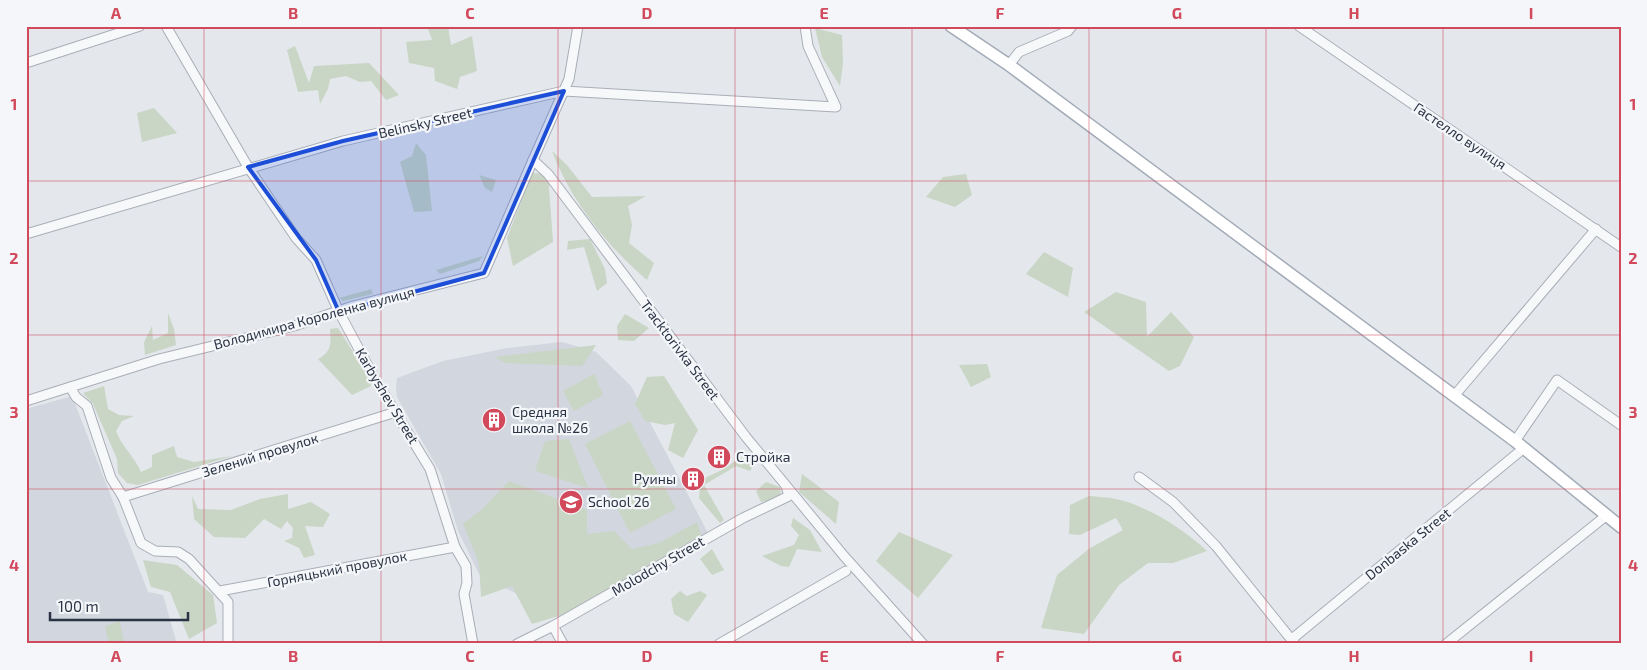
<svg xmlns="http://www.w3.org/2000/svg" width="1647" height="670" font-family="'Exo 2',sans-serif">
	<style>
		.built { fill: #d2d6de }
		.green { fill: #c9d6c5 }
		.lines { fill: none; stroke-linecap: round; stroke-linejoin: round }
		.minor-casing { stroke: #a9aeb7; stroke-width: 11 }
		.major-casing { stroke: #a3abb8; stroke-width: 14 }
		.minor { stroke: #f7f8fa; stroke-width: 9 }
		.major { stroke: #fff; stroke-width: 11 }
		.marked { fill: #1d4ed8; fill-opacity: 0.2; stroke: #1d4ed8; stroke-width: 4; stroke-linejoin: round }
		.grid { fill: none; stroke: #d1495b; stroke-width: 1; stroke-opacity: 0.55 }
		.labels { text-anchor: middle; stroke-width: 4.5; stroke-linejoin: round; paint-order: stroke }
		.street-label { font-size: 14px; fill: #2b3445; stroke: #f4f6f9 }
		.poi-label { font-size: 14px; fill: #2b3445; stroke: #f4f6f9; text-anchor: start }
		.neatline { fill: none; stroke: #d1495b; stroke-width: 2 }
		.grid-label { font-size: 16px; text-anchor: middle; font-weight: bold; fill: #d1495b }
	</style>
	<rect width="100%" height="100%" fill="#e4e7ec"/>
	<g class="built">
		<path d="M 562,342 L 596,352 L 631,386 L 708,533 L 562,618 L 479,574 L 458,531 L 441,474 L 397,397 L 396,386 L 397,378 L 443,361 L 507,348 Z"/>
		<path d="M 72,396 L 148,592 L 163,595 L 177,644 L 26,644 L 26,409 Z"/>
	</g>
	<g class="green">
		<path d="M 427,26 L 448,26 L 451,45 L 472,36 L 477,71 L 460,77 L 457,89 L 435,81 L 434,68 L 409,63 L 406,42 L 432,40 Z"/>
		<path d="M 815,28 L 842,35 L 843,63 L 840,86 L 822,57 Z"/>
		<path d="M 295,46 L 309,83 L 314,66 L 369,63 L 399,95 L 386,100 L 371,81 L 360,82 L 346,76 L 330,79 L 328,89 L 320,104 L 318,90 L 298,92 L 287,50 Z"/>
		<path d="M 154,108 L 177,133 L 142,142 L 137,113 Z"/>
		<path d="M 416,143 L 426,155 L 432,211 L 414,212 L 400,162 L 412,156 Z"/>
		<path d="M 552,151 L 567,165 L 592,197 L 646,196 L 628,206 L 632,225 L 629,243 L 654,263 L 647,280 C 606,245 571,201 552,151 Z"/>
		<path d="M 532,173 L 548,174 L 553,242 L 513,266 L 507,238 Z"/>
		<path d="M 966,174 L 972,195 L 955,207 L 926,197 L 943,177 Z"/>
		<path d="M 479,175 L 496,180 L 492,192 L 485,188 Z"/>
		<path d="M 590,239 L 605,269 L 607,283 L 597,291 L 584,247 L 567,250 L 568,241 Z"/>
		<path d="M 1044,252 L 1073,268 L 1068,297 L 1026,274 Z"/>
		<path d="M 483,256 L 479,261 L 440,274 L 436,270 Z"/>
		<path d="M 371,289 L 373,294 L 343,301 L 339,298 Z"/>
		<path d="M 1116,292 L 1146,302 L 1147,337 L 1171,312 L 1194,337 L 1180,366 L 1169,371 L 1084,312 Z"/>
		<path d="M 168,313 L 174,329 L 176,345 L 145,355 L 144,342 L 152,326 L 153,340 L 168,333 Z"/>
		<path d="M 625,314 L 649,328 L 634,341 L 618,340 L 617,326 Z"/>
		<path d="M 338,328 L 364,369 L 371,386 L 352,395 L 318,359 C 332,352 331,343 330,329 Z"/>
		<path d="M 596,345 L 582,366 L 506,363 L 495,357 Z"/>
		<path d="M 987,364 L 991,377 L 971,387 L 959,365 Z"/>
		<path d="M 594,374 L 603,395 L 574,411 L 563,391 Z"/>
		<path d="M 664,376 L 698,430 L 683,458 L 668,450 L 675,423 L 665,425 L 645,421 L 635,404 L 647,377 Z"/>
		<path d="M 104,386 L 108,409 L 119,415 L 134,416 L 122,421 L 116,431 C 122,447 134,456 141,472 L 152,467 L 152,455 L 174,446 L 177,457 L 194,462 L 232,456 L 138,485 L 127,483 L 118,473 L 117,459 L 93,404 L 83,393 Z"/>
		<path d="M 630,421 L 676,509 L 630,533 L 585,444 Z"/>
		<path d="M 569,439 L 588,488 L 535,471 L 545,441 Z"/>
		<path d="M 740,457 L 755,462 L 750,471 L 736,466 L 704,485 L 724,520 L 720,523 L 699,498 L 701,480 L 724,469 Z"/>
		<path d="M 802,474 L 839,502 L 836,524 L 799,492 Z"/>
		<path d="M 509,481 L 587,510 L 587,534 L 614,531 L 632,549 L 659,543 L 697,522 L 701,535 L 562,615 L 532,624 L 512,586 L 481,597 L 479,563 L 463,524 L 481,510 Z"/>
		<path d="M 766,482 L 780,487 L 781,497 L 761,502 L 756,491 Z"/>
		<path d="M 288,494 L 288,509 L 311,502 L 330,514 L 323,527 L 305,526 L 315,555 L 304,558 L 299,548 L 284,541 L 292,538 L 293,528 L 287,521 L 281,529 L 264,519 L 245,538 L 214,537 L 194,519 L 192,496 L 198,509 L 231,510 L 260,499 Z"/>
		<path d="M 1089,496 C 1098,497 1107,497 1116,499 C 1146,505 1185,530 1207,551 L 1173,563 L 1148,563 L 1119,585 L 1084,634 L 1041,628 L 1057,575 L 1090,548 L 1123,530 L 1116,518 L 1080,535 L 1069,534 L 1070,505 Z"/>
		<path d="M 793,518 L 810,530 L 822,552 L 797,549 L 789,567 L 781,566 L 762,556 L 794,545 L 799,535 L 791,526 Z"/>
		<path d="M 899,532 L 953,555 L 918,598 L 876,561 Z"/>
		<path d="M 712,549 L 724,570 L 712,575 L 700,559 Z"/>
		<path d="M 143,560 L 177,565 L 213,595 L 217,623 L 189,639 L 170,592 L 151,587 Z"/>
		<path d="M 680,591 L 687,596 L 700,591 L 707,595 L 688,622 L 674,614 L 671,599 Z"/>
		<path d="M 120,621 L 124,644 L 109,644 L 105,626 Z"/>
	</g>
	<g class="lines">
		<g class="minor-casing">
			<g id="minor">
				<path d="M 166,26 L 248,167 L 296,238 L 316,260 L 339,312 L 375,379 L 430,469 L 455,547 L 466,566 L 467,583 L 464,594 L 473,644"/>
				<path d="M 578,26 L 569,79 L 533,160 L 548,174 L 746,437 L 844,556 L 923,644"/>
				<path d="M 1299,26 L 1621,247"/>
				<path d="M 26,63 L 140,26"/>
				<path d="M 1009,65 L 1019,52 L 1068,31 L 1072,26"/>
				<path d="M 26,234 L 343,141 L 564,91 L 836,107 L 808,46 L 805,26"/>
				<path d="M 70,387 L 76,397 L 87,406 L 111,478 L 123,497 L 141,543 L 155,551 L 178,552 L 189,559 L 228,602 L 228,644"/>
				<path d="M 1454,396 L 1596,229"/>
				<path d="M 26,401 L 159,359 L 294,326 L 353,306 L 484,273 L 533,160"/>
				<path d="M 1515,441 L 1557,380 L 1621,425"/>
				<path d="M 1139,477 L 1173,502 L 1216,546 L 1295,644"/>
				<path d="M 123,497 L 396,412"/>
				<path d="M 220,591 L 455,547"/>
				<path d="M 553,626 L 563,644"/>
				<path d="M 1292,639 L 1524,448"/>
				<path d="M 517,644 L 553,626 L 743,518 L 789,496 L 786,486"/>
				<path d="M 719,644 L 846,571"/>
				<path d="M 1446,644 L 1607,515"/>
			</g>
		</g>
		<g class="major-casing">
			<path id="major" d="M 951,26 L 1009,65 L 1515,441 L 1621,527"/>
		</g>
		<use href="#minor" class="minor"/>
		<use href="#major" class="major"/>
	</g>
	<path class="marked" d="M 564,91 L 484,273 L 339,312 L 316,260 L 248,167 L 343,141 Z"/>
	<path class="grid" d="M 204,26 L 204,644M 381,26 L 381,644M 558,26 L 558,644M 735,26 L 735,644M 912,26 L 912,644M 1089,26 L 1089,644M 1266,26 L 1266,644M 1443,26 L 1443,644M 26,181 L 1621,181M 26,335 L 1621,335M 26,489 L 1621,489"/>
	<defs>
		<g id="building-disc" transform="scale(1.25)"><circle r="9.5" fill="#d1495b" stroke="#f4f6f9"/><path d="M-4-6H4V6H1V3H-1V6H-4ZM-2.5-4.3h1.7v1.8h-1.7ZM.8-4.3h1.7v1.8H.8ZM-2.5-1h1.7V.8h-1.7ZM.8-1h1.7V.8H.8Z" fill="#fff"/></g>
		<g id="school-disc" transform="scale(1.25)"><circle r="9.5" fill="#d1495b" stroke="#f4f6f9"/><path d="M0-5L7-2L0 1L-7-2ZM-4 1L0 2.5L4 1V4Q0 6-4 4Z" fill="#fff"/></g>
	</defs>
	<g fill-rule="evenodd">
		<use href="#building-disc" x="494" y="420"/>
		<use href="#building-disc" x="719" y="457"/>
		<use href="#building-disc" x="693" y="479"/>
		<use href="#school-disc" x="571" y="502"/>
	</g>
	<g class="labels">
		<g class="street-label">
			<text transform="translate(425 123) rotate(-13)" y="5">Belinsky Street</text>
			<text transform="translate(1460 136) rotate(34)" y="5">Гастелло вулиця</text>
			<text transform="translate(314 318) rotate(-15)" y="5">Володимира Короленка вулиця</text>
			<text transform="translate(680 350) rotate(53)" y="5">Tracktorivka Street</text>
			<text transform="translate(387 396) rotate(59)" y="5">Karbyshev Street</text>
			<text transform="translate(260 455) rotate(-17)" y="5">Зелений провулок</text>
			<text transform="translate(1408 544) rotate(-39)" y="5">Donbaska Street</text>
			<text transform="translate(658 566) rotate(-30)" y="5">Molodchy Street</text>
			<text transform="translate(337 569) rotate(-11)" y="5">Горняцький провулок</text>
		</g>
		<g class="poi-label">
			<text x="512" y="417">Средняя<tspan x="512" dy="16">школа №26</tspan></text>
			<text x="736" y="462">Стройка</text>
			<text x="676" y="484" text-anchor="end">Руины</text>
			<text x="588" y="507">School 26</text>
		</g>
	</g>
	<rect width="1647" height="670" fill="none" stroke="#f4f6f9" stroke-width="55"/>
	<path d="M50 612v8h138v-8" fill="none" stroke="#2b3445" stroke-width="2.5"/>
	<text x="58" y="612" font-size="15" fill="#2b3445" stroke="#f4f6f9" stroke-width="4" paint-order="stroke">100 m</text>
	<rect x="28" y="28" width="1592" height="614" class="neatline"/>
	<g class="grid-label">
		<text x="116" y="19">A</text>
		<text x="293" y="19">B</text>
		<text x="470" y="19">C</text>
		<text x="647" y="19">D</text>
		<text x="824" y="19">E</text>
		<text x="1000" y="19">F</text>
		<text x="1177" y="19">G</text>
		<text x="1354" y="19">H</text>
		<text x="1531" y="19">I</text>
		<text x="14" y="110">1</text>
		<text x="1633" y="110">1</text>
		<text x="14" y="264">2</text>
		<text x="1633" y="264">2</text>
		<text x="14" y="418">3</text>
		<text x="1633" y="418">3</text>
		<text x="14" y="571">4</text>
		<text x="1633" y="571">4</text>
		<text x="116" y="662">A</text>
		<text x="293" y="662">B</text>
		<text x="470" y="662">C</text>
		<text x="647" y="662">D</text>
		<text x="824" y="662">E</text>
		<text x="1000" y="662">F</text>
		<text x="1177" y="662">G</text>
		<text x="1354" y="662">H</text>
		<text x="1531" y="662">I</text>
	</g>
</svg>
